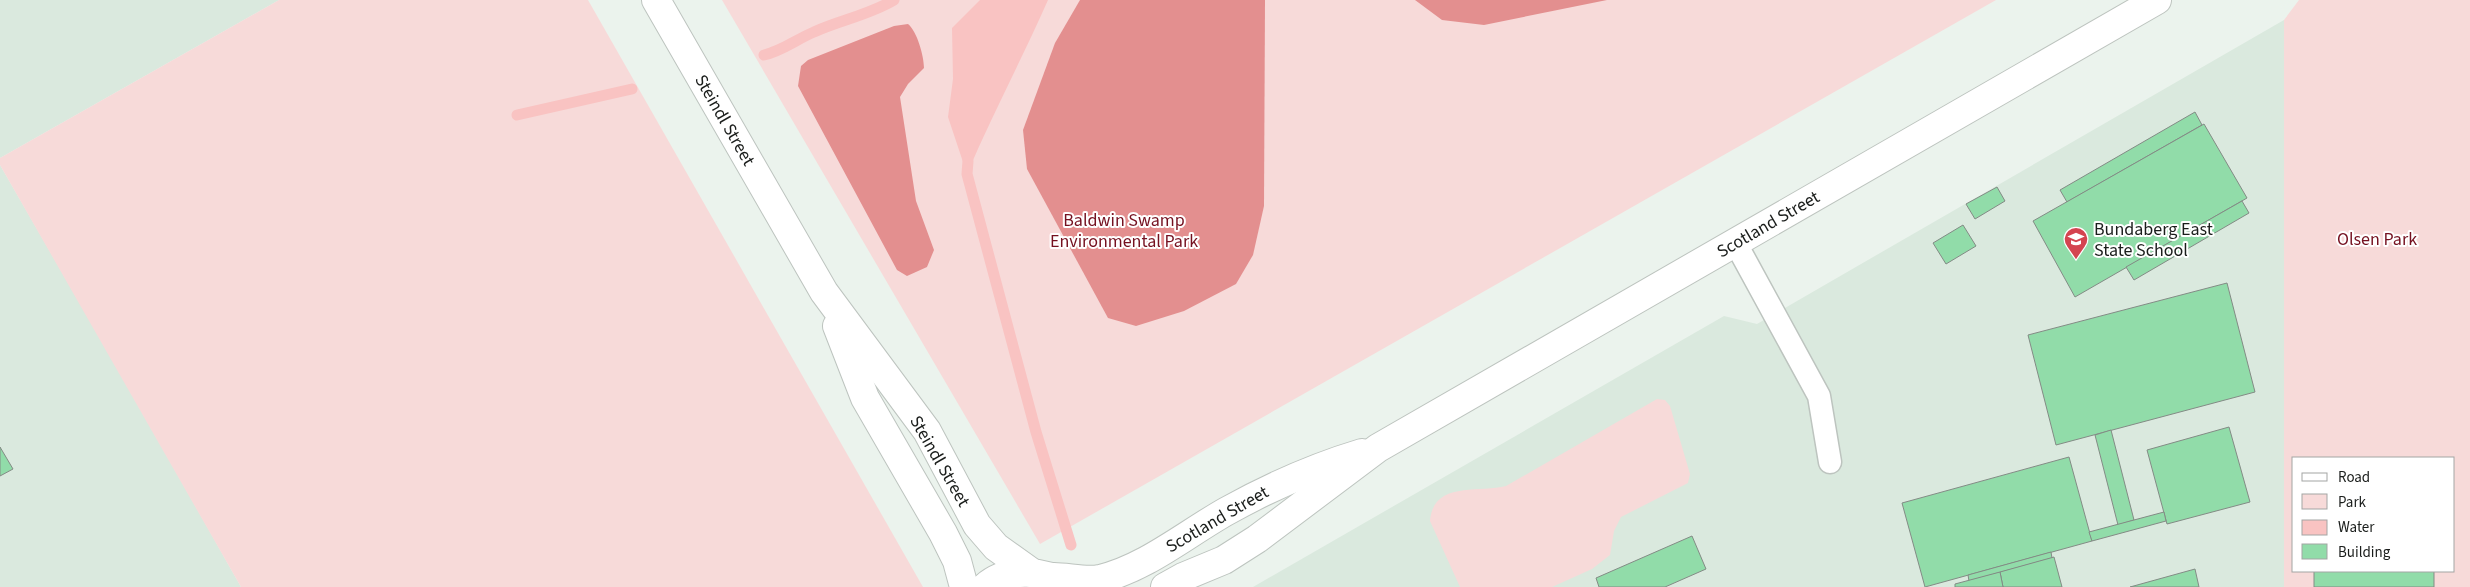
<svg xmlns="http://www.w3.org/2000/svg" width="2470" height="587" font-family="'Source Sans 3',sans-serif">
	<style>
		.built { fill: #dae9de }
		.green { fill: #f7dad9; fill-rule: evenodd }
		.forest { fill: #e38f8f }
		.water { fill: #f9c3c2 }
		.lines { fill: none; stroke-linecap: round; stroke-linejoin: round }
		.stream { stroke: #f9c3c2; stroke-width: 11 }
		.building { fill: #91dca9; stroke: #838b85 }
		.service-casing { stroke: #bdc4bf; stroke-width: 25 }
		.minor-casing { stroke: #bdc4bf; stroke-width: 30 }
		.tertiary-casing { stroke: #bdc4bf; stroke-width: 30 }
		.service { stroke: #fff; stroke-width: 22 }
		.minor { stroke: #fff; stroke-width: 28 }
		.tertiary { stroke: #fff; stroke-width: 28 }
		.labels { text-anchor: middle; stroke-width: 4; stroke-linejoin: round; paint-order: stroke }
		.street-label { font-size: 18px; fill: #1a1d1b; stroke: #fff }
		.park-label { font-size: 18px; fill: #751120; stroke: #fff }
		.poi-label { font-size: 18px; fill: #1a1d1b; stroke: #fff; text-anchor: start }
	</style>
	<rect width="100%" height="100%" fill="#ebf3ed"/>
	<g class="built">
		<path d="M 0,0 L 279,0 L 0,158 Z"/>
		<path d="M 2284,20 L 2284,587 L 1253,587 L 1724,316 L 1757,324 Z"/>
		<path d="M 0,165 L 135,399 L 241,587 L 0,587 Z"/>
	</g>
	<g class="green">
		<path d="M 279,0 L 588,0 L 923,587 L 241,587 L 0,165 L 0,158 Z"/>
		<path d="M 722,0 L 1996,0 L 1040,544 Z"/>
		<path d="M 2299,0 L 2470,0 L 2470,587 L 2284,587 L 2284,20 ZM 2294,458 L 2454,458 L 2454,571 L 2294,571 Z"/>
		<path d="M 1657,399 L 1665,400 L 1670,406 L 1690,474 L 1688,483 L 1621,517 L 1614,531 L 1610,555 L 1592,569 L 1552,587 L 1460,587 L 1430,521 C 1433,481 1478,493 1506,486 Z"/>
	</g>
	<g class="forest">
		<path d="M 1080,0 L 1265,0 L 1264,206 L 1253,255 L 1236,284 L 1184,311 L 1136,326 L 1108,318 L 1027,169 L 1023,130 L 1055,43 Z"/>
		<path d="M 1415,0 L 1607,0 L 1484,25 L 1442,20 Z"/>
		<path d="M 908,24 C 917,31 924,56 924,68 L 908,84 L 900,97 L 916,201 L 934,250 L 927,267 L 907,276 L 897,270 L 798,86 L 801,66 L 808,60 L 894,26 Z"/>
	</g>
	<path class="water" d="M 980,0 L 1048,0 C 1022,59 992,115 967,174 L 948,117 L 953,79 L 952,28 Z"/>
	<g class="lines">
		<g class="stream">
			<path d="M 764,55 C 782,51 797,39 814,32 C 840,20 869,15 894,0"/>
			<path d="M 517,115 L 632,89"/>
			<path d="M 968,161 L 967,174 L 1036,432 L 1071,545"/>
		</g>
	</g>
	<g class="building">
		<path d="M 2195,112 L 2202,125 L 2067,202 L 2060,190 Z"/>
		<path d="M 2204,124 L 2247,198 L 2075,297 L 2033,221 Z"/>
		<path d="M 1997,187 L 2005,201 L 1975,219 L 1966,204 Z"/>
		<path d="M 2242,201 L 2249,213 L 2134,280 L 2126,267 Z"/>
		<path d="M 1963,225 L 1976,246 L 1946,264 L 1933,243 Z"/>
		<path d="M 2227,283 L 2255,392 L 2056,445 L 2028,335 Z"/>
		<path d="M 2229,427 L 2250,502 L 2167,524 L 2147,450 Z"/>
		<path d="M 2111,430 L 2134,520 L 2118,525 L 2095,435 Z"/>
		<path d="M 0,447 L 13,469 L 0,476 Z"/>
		<path d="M 2069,457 L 2092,541 L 1925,587 L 1902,503 Z"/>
		<path d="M 2164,512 L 2166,521 L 2092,541 L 2089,532 Z"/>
		<path d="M 1692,536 L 1706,569 L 1665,587 L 1599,587 L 1596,578 Z"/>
		<path d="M 2051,552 L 2052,558 L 1969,581 L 1968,575 Z"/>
		<path d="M 2054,557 L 2062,587 L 2003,587 L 2000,572 Z"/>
		<path d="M 2195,569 L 2199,587 L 2130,587 Z"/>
		<rect x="2314" y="571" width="120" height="16"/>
		<path d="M 2000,572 L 2003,587 L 1955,587 L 1955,584 Z"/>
	</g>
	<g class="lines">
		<g class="service-casing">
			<path id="service" d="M 1735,242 L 1819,396 L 1830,462"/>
		</g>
		<g class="minor-casing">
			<g id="minor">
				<path d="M 656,0 L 824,292 L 927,431 L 977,525 L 996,547 L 1031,572"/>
				<path d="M 837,326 L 865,398 L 943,533 L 957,561 L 964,587"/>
			</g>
		</g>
		<g class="tertiary-casing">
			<g id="tertiary">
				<path d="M 1054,577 C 1068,577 1086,582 1100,579 C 1146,568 1186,534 1227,511 C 1272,486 1312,468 1362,453"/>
				<path d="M 985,587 C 1009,566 1044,571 1070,585"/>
				<path d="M 1165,587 L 1183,577 L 1224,560 L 1257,539 L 1378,448 L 2157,0"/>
			</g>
		</g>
		<use href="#service" class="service"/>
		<use href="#minor" class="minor"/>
		<use href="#tertiary" class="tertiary"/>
	</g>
	<defs>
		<g id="school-pin" transform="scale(1.25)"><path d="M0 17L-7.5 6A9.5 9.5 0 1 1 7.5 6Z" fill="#d44450" stroke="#fff"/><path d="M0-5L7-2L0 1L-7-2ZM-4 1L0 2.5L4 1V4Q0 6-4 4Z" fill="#fff"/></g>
	</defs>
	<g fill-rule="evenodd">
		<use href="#school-pin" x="2076" y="239"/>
	</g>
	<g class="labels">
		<g class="street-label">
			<text transform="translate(725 120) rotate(60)" y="6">Steindl Street</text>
			<text transform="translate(1768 224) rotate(-30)" y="6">Scotland Street</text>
			<text transform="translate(940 461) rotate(60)" y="6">Steindl Street</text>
			<text transform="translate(1217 519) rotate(-30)" y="6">Scotland Street</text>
		</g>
		<g class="park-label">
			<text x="1124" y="226">Baldwin Swamp<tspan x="1124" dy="21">Environmental Park</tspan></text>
			<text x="2377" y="245">Olsen Park</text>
		</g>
		<g class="poi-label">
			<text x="2094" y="235">Bundaberg East<tspan x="2094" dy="21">State School</tspan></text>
		</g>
	</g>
	<rect x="2292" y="457" width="162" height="115" fill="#ffffff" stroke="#a3a5a4"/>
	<rect x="2302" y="473" width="25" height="8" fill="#ffffff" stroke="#a3a5a4"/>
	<text x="2338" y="482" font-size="15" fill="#1a1d1b">Road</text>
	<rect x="2302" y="494" width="25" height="15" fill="#f7dad9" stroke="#a3a5a4"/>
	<text x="2338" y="507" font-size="15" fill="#1a1d1b">Park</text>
	<rect x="2302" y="520" width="25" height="15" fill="#f9c3c2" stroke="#a3a5a4"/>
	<text x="2338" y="532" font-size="15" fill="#1a1d1b">Water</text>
	<rect x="2302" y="544" width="25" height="15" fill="#91dca9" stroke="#a3a5a4"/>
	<text x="2338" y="557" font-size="15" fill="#1a1d1b">Building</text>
</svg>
